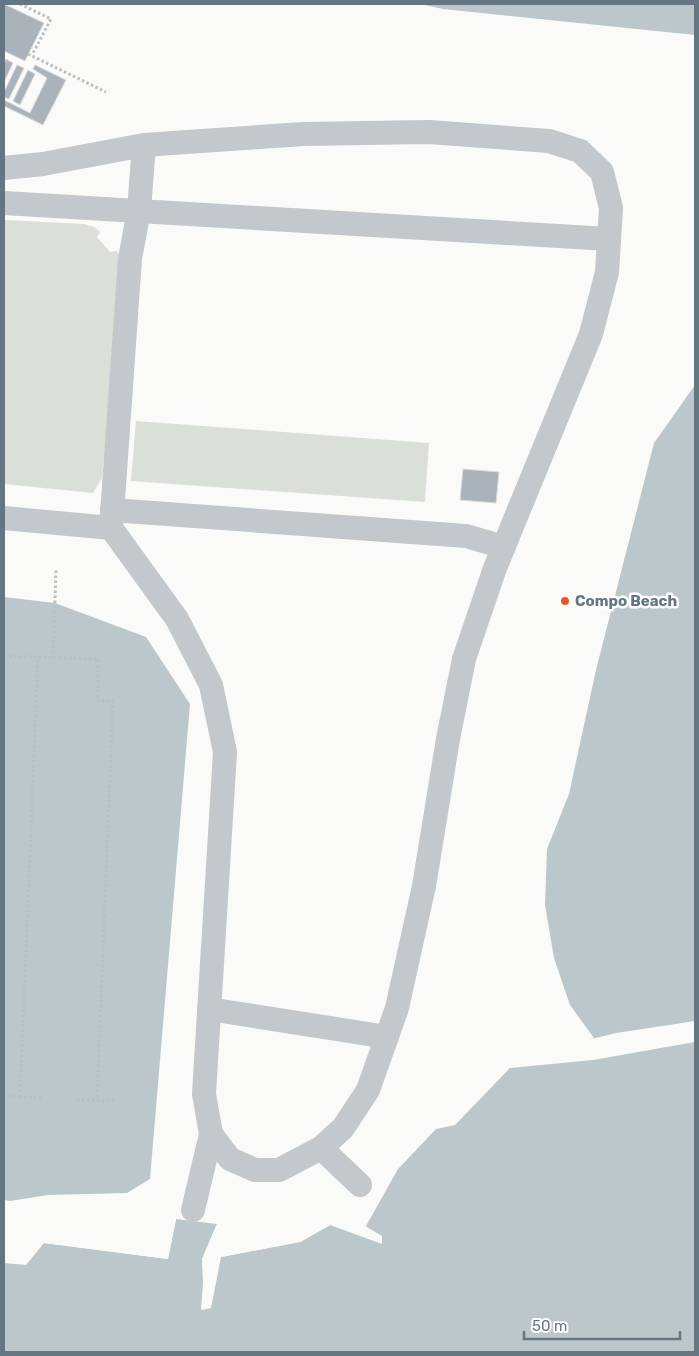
<svg xmlns="http://www.w3.org/2000/svg" width="699" height="1356" font-family="Rubik,sans-serif">
	<style>
		.green { fill: #dadfd7 }
		.water { fill: #bbc7cb }
		.pier { fill: #fafaf8 }
		.building { fill: #aab3b9; stroke: #dcdcda }
		.lines { fill: none; stroke-linecap: round; stroke-linejoin: round }
		.path { stroke: #bbbfc2; stroke-width: 3; stroke-dasharray: 2.5 2.5; stroke-linecap: butt }
		.minor { stroke: #c3c8cc; stroke-width: 24 }
		.poi-dot { fill: #e4572e; stroke: #fff; stroke-width: 2 }
		.labels { text-anchor: middle; stroke-width: 5; stroke-linejoin: round; paint-order: stroke }
		.poi-label { font-size: 15px; font-weight: bold; fill: #657683; stroke: #fff; text-anchor: start }
	</style>
	<rect width="100%" height="100%" fill="#fafaf8"/>
	<g class="green">
		<path d="M 4,220 L 84,224 L 94,227 L 100,232 L 97,237 L 110,252 L 117,251 L 121,258 L 122,267 L 102,478 L 93,493 L 4,484 Z"/>
		<path d="M 136,421 L 429,443 L 425,502 L 131,481 Z"/>
	</g>
	<g class="water">
		<path d="M 420,4 L 695,4 L 695,35 L 443,9 Z"/>
		<path d="M 695,385 L 695,1352 L 4,1352 L 4,1263 L 26,1265 L 44,1243 L 168,1259 L 176,1219 L 217,1224 L 202,1259 L 204,1282 L 221,1257 L 300,1242 L 330,1225 L 366,1226 L 398,1169 L 436,1129 L 455,1125 L 510,1068 L 594,1038 L 570,1005 L 554,958 L 545,905 L 547,849 L 569,794 L 596,670 L 654,443 Z"/>
		<path d="M 4,597 L 55,603 L 146,637 L 190,704 L 150,1179 L 127,1193 L 48,1195 L 10,1201 L 4,1200 Z"/>
	</g>
	<g class="pier">
		<path d="M 695,1021 L 695,1042 L 593,1060 L 510,1068 L 511,1065 L 571,1044 L 616,1033 Z"/>
		<path d="M 174,1219 L 176,1219 L 168,1259 L 44,1243 L 40,1244 L 45,1240 L 166,1256 Z"/>
		<path d="M 330,1223 L 360,1223 L 382,1236 L 382,1244 L 330,1225 L 300,1242 L 221,1257 L 211,1308 L 201,1310 L 203,1283 L 202,1259 L 217,1224 L 219,1224 L 205,1260 L 206,1275 L 220,1255 L 299,1240 Z"/>
	</g>
	<g class="building">
		<path d="M 4,4 L 44,23 L 25,61 L 4,51 Z"/>
		<path d="M 6,59 L 13,63 L 4,82 L 4,64 Z"/>
		<path d="M 17,65 L 24,68 L 9,99 L 4,97 L 4,92 Z"/>
		<path d="M 35,65 L 66,80 L 43,125 L 4,106 L 4,100 L 30,113 L 47,78 L 33,69 Z"/>
		<path d="M 28,70 L 35,74 L 20,105 L 13,101 Z"/>
		<path d="M 463,469 L 499,472 L 496,503 L 460,500 Z"/>
	</g>
	<g class="lines">
		<g class="path">
			<path d="M 20,4 L 51,19 L 32,55"/>
			<path d="M 28,54 L 106,92"/>
			<path d="M 4,656 L 98,659 L 98,701 L 113,701 L 97,1101"/>
			<path d="M 53,658 L 56,570"/>
			<path d="M 4,1096 L 43,1098"/>
			<path d="M 20,1097 L 38,657"/>
			<path d="M 77,1100 L 116,1101"/>
		</g>
		<g class="minor">
			<path d="M 4,168 L 43,164 L 144,145 L 303,134 L 429,132 L 549,141 L 580,151 L 602,172 L 611,208 L 607,272 L 591,334 L 495,568 L 464,659 L 448,739 L 424,886 L 397,1008 L 368,1090 L 343,1128 L 321,1148 L 279,1170 L 255,1170 L 230,1159 L 211,1134 L 204,1094 L 225,752 L 211,685 L 177,619 L 111,528 L 130,259 L 139,210 L 144,145"/>
			<path d="M 4,203 L 609,239"/>
			<path d="M 112,510 L 466,536 L 504,547"/>
			<path d="M 4,518 L 111,528"/>
			<path d="M 209,1009 L 387,1037"/>
			<path d="M 321,1148 L 360,1185"/>
			<path d="M 193,1210 L 211,1134"/>
		</g>
	</g>
	<circle class="poi-dot" cx="565" cy="601" r="5"/>
	<g class="labels">
		<g class="poi-label">
			<text x="575" y="606">Compo Beach</text>
		</g>
	</g>
	<rect width="699" height="1356" fill="none" stroke="#657683" stroke-width="10"/>
	<path d="M524 1331v8h156v-8" fill="none" stroke="#657683" stroke-width="2.5"/>
	<text x="532" y="1331" font-size="15" fill="#657683" stroke="#ffffff" stroke-width="4" paint-order="stroke">50 m</text>
</svg>
